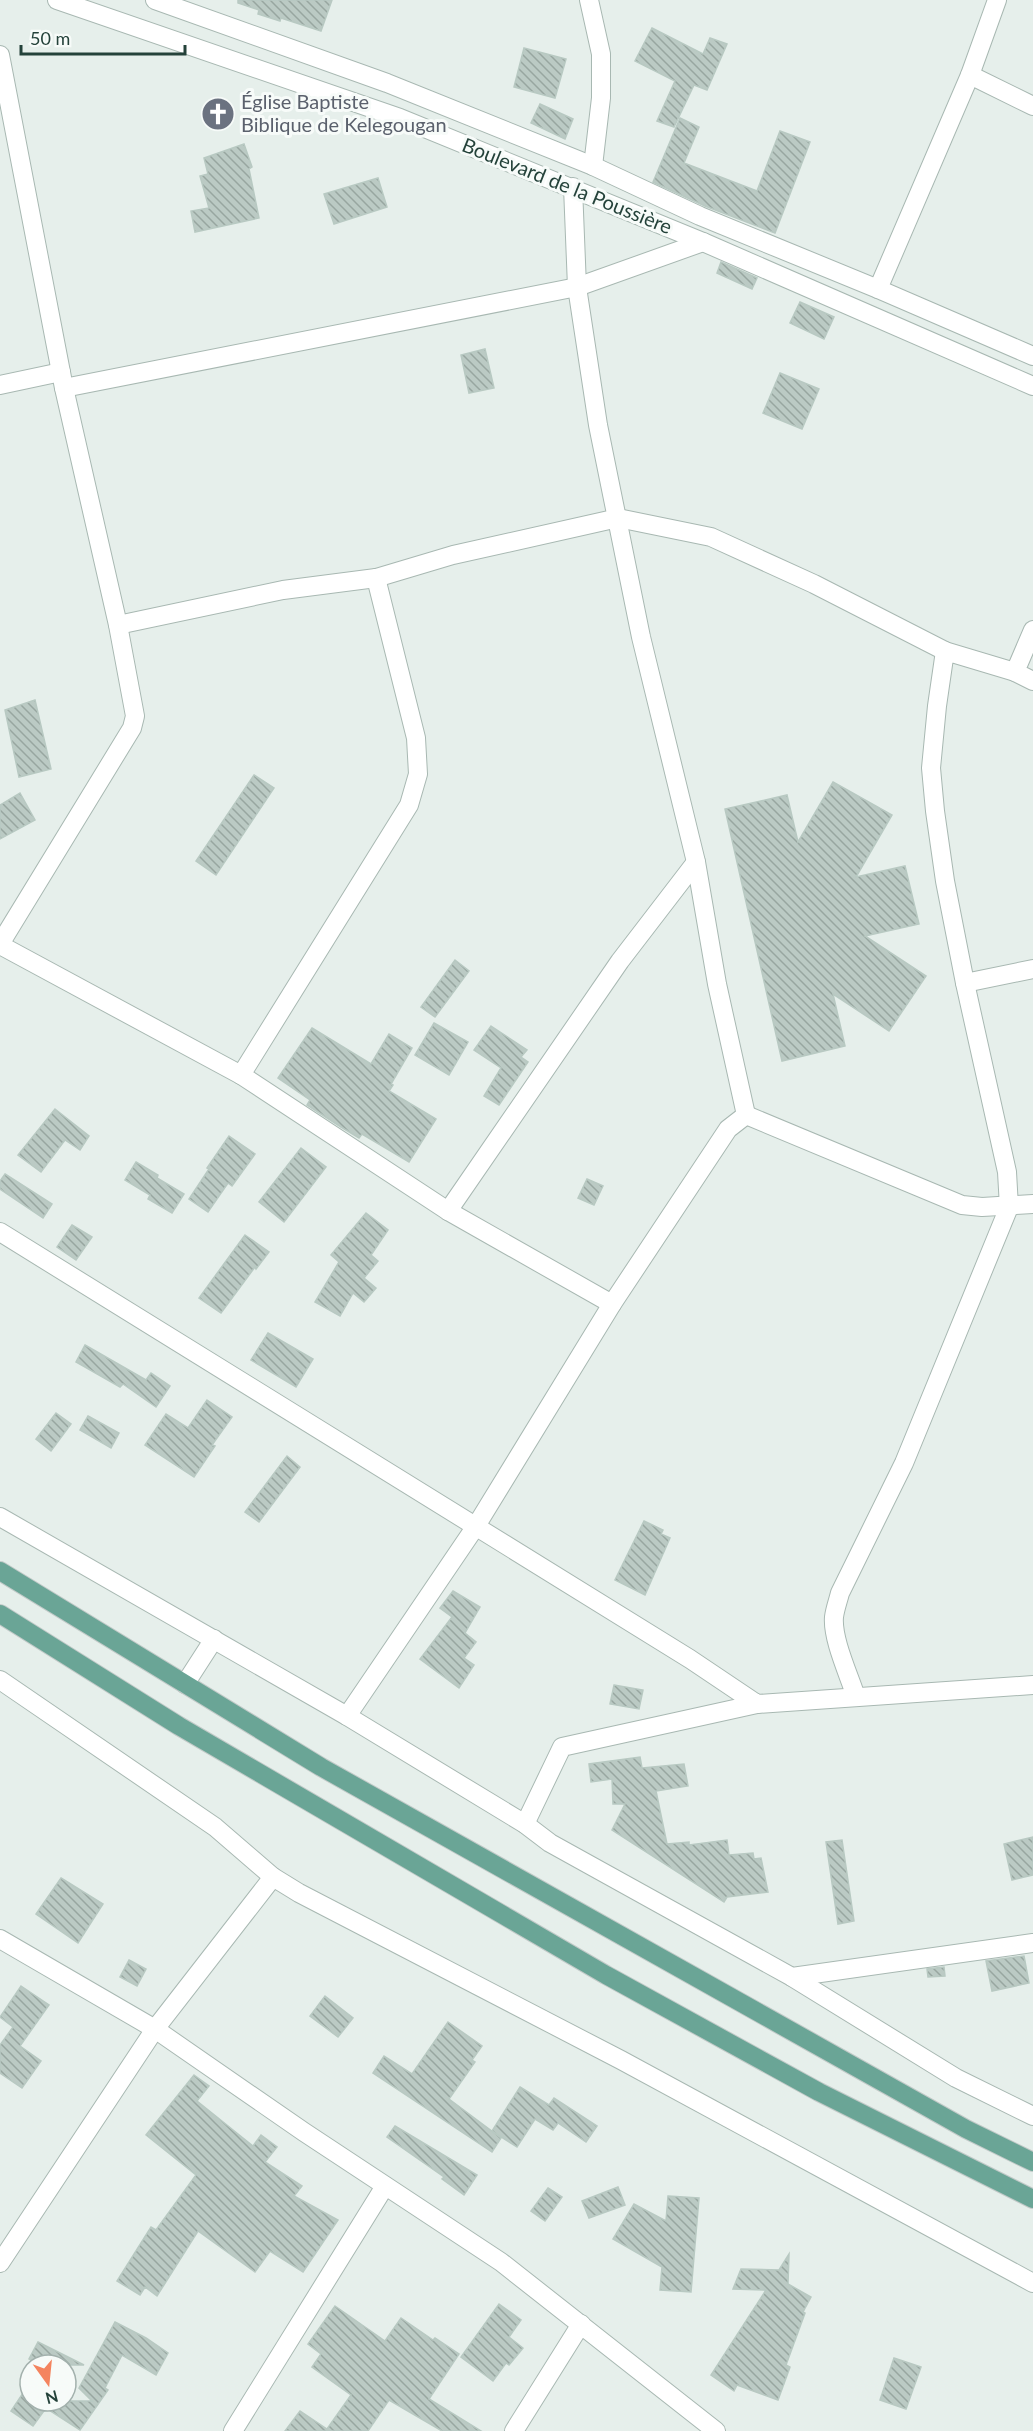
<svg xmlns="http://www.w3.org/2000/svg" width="1033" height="2431" font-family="Lato,sans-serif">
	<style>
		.building { fill: url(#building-back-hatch); stroke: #b8c9c2; stroke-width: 1.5 }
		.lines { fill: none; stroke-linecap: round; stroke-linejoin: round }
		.street-casing { stroke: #a8b8b2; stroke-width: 20 }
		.primary-casing { stroke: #c2cac8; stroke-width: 20 }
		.street { stroke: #fff; stroke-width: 18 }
		.primary { stroke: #6aa596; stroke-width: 18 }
		.labels { text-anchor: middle; stroke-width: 6; stroke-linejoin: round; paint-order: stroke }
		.worship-label { font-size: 20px; fill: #5b616d; stroke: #f7fbf9; text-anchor: start }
		.street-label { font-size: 20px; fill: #24423a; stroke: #f7fbf9 }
	</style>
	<defs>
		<pattern id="building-back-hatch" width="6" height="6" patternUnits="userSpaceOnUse" patternTransform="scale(1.5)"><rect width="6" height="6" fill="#bbcac4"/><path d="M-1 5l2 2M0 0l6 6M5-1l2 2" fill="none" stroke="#98a6a0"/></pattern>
	</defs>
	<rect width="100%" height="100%" fill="#e6efeb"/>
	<g class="building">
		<path d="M 238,0 L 332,0 L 321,31 L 281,18 L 280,21 L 258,14 L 259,10 L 238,3 Z"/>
		<path d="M 652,28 L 703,54 L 710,38 L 727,44 L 707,90 L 694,85 L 674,127 L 657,121 L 675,81 L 635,61 Z"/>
		<path d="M 524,48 L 566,59 L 555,98 L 514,87 Z"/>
		<path d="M 540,104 L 573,119 L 565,139 L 531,123 Z"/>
		<path d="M 680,118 L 699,127 L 684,163 L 757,191 L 780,131 L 810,142 L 775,233 L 705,206 L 653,182 Z"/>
		<path d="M 244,144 L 252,167 L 249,169 L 259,218 L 195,232 L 191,211 L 209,208 L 200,176 L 208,174 L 204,158 Z"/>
		<path d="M 378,178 L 387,207 L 334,224 L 324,194 Z"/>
		<path d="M 721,262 L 757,278 L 752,289 L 717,273 Z"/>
		<path d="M 800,302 L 834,317 L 824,339 L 790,323 Z"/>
		<path d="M 485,349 L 494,388 L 469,393 L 461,355 Z"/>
		<path d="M 780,373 L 819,389 L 802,429 L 763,413 Z"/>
		<path d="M 35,700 L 51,769 L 19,777 L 5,710 Z"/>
		<path d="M 254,775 L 274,788 L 216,875 L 196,861 Z"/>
		<path d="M 833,782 L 892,815 L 856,877 L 905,866 L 919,924 L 865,936 L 926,976 L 889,1031 L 833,994 L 845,1046 L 782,1061 L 725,809 L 787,795 L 798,842 Z"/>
		<path d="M 20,793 L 35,820 L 0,839 L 0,805 Z"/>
		<path d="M 455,960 L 469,971 L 435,1017 L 421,1007 Z"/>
		<path d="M 434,1023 L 468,1042 L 449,1075 L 415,1055 Z"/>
		<path d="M 491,1026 L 527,1050 L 521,1057 L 528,1062 L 499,1105 L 484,1096 L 501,1068 L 474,1050 Z"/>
		<path d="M 312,1028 L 371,1064 L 389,1034 L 412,1048 L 391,1084 L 393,1085 L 389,1091 L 436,1119 L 409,1162 L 362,1134 L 359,1138 L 341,1127 L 307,1105 L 310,1100 L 278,1078 Z"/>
		<path d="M 55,1109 L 89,1136 L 80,1150 L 65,1140 L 41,1172 L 18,1155 Z"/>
		<path d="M 229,1136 L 255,1154 L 232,1186 L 228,1183 L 208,1212 L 189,1199 L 209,1169 L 207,1168 Z"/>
		<path d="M 301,1148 L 326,1167 L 284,1222 L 259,1202 Z"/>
		<path d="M 136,1162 L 158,1175 L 157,1178 L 184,1194 L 172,1213 L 148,1199 L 150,1195 L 125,1180 Z"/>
		<path d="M 5,1174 L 52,1204 L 43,1218 L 0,1189 L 0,1181 Z"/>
		<path d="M 587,1179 L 603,1186 L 594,1205 L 578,1198 Z"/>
		<path d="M 366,1213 L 388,1230 L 371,1255 L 378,1261 L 364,1278 L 376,1288 L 364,1302 L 353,1293 L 340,1316 L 315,1302 L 339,1262 L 331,1255 Z"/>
		<path d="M 72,1225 L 92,1237 L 76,1260 L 57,1247 Z"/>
		<path d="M 245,1235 L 269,1252 L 256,1269 L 255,1267 L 221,1313 L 199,1298 Z"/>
		<path d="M 268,1333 L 313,1359 L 296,1387 L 251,1360 Z"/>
		<path d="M 85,1345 L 146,1380 L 151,1373 L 170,1386 L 156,1407 L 123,1384 L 120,1387 L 76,1362 Z"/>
		<path d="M 207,1400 L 232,1417 L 212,1445 L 215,1446 L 194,1477 L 145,1445 L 166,1414 L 188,1428 Z"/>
		<path d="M 56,1413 L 71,1424 L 51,1451 L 36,1439 Z"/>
		<path d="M 88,1416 L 119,1433 L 111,1448 L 80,1430 Z"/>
		<path d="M 287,1456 L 300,1467 L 259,1522 L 245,1512 Z"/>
		<path d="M 644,1521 L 663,1530 L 661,1534 L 670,1538 L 645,1595 L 615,1580 Z"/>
		<path d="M 453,1591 L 480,1607 L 465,1633 L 476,1642 L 464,1658 L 474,1665 L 459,1688 L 420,1659 L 452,1617 L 440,1608 Z"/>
		<path d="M 614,1685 L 643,1690 L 639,1709 L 610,1704 Z"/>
		<path d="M 640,1757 L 642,1768 L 684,1764 L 688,1786 L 656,1791 L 667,1844 L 689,1842 L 689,1845 L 727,1840 L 729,1855 L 753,1853 L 754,1859 L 761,1858 L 768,1892 L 727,1897 L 724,1902 L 612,1830 L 625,1804 L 613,1804 L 612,1779 L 591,1782 L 589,1764 Z"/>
		<path d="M 1033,1837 L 1033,1875 L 1012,1880 L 1004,1844 Z"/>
		<path d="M 842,1840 L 854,1921 L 838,1924 L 826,1842 Z"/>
		<path d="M 61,1878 L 103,1904 L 78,1943 L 36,1914 Z"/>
		<path d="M 1024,1956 L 1029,1983 L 992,1991 L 986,1961 Z"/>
		<path d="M 129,1960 L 146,1969 L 137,1986 L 120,1977 Z"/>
		<path d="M 944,1967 L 945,1976 L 928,1977 L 927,1969 Z"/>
		<path d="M 21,1986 L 49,2005 L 20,2046 L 41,2061 L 22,2088 L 0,2073 L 0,2045 L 13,2027 L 0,2017 Z"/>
		<path d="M 325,1996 L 353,2018 L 338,2037 L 310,2016 Z"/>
		<path d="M 448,2022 L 482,2046 L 472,2060 L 475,2062 L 449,2099 L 501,2138 L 492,2152 L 373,2073 L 384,2056 L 412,2074 Z"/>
		<path d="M 194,2075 L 209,2086 L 197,2101 L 253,2146 L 261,2135 L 277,2147 L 265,2162 L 302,2186 L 294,2196 L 338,2220 L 303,2272 L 270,2251 L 255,2272 L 198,2231 L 157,2296 L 145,2287 L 140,2295 L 117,2281 L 151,2227 L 156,2230 L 196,2175 L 146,2135 Z"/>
		<path d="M 520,2087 L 549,2105 L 554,2098 L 597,2126 L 586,2142 L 558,2123 L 553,2130 L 535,2119 L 517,2147 L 492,2131 Z"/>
		<path d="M 395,2126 L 477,2175 L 464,2195 L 442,2179 L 444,2177 L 387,2137 Z"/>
		<path d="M 618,2187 L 625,2205 L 589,2218 L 582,2201 Z"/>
		<path d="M 548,2188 L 562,2197 L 545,2221 L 531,2211 Z"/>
		<path d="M 668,2196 L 699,2198 L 691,2292 L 660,2290 L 662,2267 L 613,2239 L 634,2204 L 666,2221 Z"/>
		<path d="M 789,2254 L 788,2284 L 811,2297 L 803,2312 L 805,2313 L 786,2365 L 790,2367 L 778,2400 L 737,2385 L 734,2391 L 711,2375 L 766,2290 L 733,2289 L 741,2269 L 779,2270 Z"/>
		<path d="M 499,2304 L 521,2320 L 509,2337 L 523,2348 L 509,2365 L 506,2363 L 493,2381 L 461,2357 Z"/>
		<path d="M 335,2306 L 385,2341 L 401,2318 L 433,2340 L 435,2338 L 459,2354 L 429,2399 L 481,2431 L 442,2431 L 389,2400 L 368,2431 L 285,2431 L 300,2411 L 327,2429 L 351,2395 L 312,2367 L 321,2354 L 308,2344 Z"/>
		<path d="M 115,2322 L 146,2338 L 168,2353 L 156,2375 L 122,2355 L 105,2388 L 108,2390 L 80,2430 L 46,2408 L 33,2426 L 11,2411 L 25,2390 L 30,2394 L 30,2401 L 92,2401 L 79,2388 Z"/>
		<path d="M 38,2342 L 84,2365 L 41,2365 L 29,2359 Z"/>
		<path d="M 894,2358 L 921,2367 L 906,2409 L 880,2400 Z"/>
	</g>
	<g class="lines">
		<g class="street-casing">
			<g id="street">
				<path d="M 57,0 L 400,118 L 703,242 L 1033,386"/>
				<path d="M 155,0 L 387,83 L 593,166 L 700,216 L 878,289 L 1033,356"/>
				<path d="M 589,0 L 601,54 L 601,98 L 593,166"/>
				<path d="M 0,55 L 64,388 L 118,625 L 135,716 L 132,728 L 0,944"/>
				<path d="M 970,75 L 1033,106"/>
				<path d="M 878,289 L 970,75 L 997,0"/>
				<path d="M 0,385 L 61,372"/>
				<path d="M 64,388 L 577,287 L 703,242"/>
				<path d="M 118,625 L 283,590 L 376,578 L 453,555 L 618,518 L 711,537 L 814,584 L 945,651"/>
				<path d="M 1033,630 L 1015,672 L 1033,681"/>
				<path d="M 0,945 L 241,1075 L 448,1211 L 612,1304"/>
				<path d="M 965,983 L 1033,969"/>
				<path d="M 241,1075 L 409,805 L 418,774 L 416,738 L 376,578"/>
				<path d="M 746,1115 L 962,1205 L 982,1207 L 1033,1204"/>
				<path d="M 448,1211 L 620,961 L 696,862"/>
				<path d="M 0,1232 L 690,1659 L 757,1704 L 1033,1685"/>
				<path d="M 0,1517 L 347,1716 L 525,1824 L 550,1843 L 792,1977 L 1033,1943"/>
				<path d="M 0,1680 L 215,1827 L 273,1877 L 299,1893 L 621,2060 L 1033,2283"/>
				<path d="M 185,1684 L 214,1639"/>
				<path d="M 856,1697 C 849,1675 832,1639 834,1617 C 835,1609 838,1601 840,1593 L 904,1463 L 1009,1207 L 1007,1172 L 965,983 L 945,881 L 935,811 L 931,768 L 937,706 L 945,651 L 1015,672"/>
				<path d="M 347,1716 L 476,1526 L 612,1304 L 728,1129 L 746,1115 L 717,984 L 696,862 L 641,637 L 598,425 L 577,287 L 573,187"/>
				<path d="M 525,1824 L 562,1747 L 757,1704"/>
				<path d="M 0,1939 L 155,2029 L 304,2132 L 501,2262 L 716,2431"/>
				<path d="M 792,1977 L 956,2078 L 1033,2116"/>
				<path d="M 0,2263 L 155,2029 L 273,1877"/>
				<path d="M 233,2431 L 385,2186"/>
				<path d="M 514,2431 L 581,2324"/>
			</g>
		</g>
		<g class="primary-casing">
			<g id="primary">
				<path d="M 0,1571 L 321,1767 L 843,2060 L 966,2129 L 1033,2162"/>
				<path d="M 0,1614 L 179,1726 L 606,1975 L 819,2092 L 1033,2199"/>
			</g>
		</g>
		<use href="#street" class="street"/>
		<use href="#primary" class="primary"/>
	</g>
	<defs>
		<g id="church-disc" transform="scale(1.725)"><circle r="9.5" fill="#6b7280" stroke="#f7fbf9"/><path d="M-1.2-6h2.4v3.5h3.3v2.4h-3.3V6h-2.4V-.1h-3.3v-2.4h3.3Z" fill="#fff"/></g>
	</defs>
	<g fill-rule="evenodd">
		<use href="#church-disc" x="218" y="114"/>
	</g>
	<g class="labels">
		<g class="worship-label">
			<text x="241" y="109">Église Baptiste<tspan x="241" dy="23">Biblique de Kelegougan</tspan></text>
		</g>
		<g class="street-label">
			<text transform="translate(567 186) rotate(22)" y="7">Boulevard de la Poussière</text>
		</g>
	</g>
	<g transform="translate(48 2383) rotate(165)"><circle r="28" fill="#f7fbf9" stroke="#a3b1ad" stroke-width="1.5"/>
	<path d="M0-4.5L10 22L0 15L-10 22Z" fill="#f4845f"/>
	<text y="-9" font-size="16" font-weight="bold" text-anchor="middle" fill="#24423a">N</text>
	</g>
	<path d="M21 45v9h164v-9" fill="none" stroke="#24423a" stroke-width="3"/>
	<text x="30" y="45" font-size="18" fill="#24423a" stroke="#f7fbf9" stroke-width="4.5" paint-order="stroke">50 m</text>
</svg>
